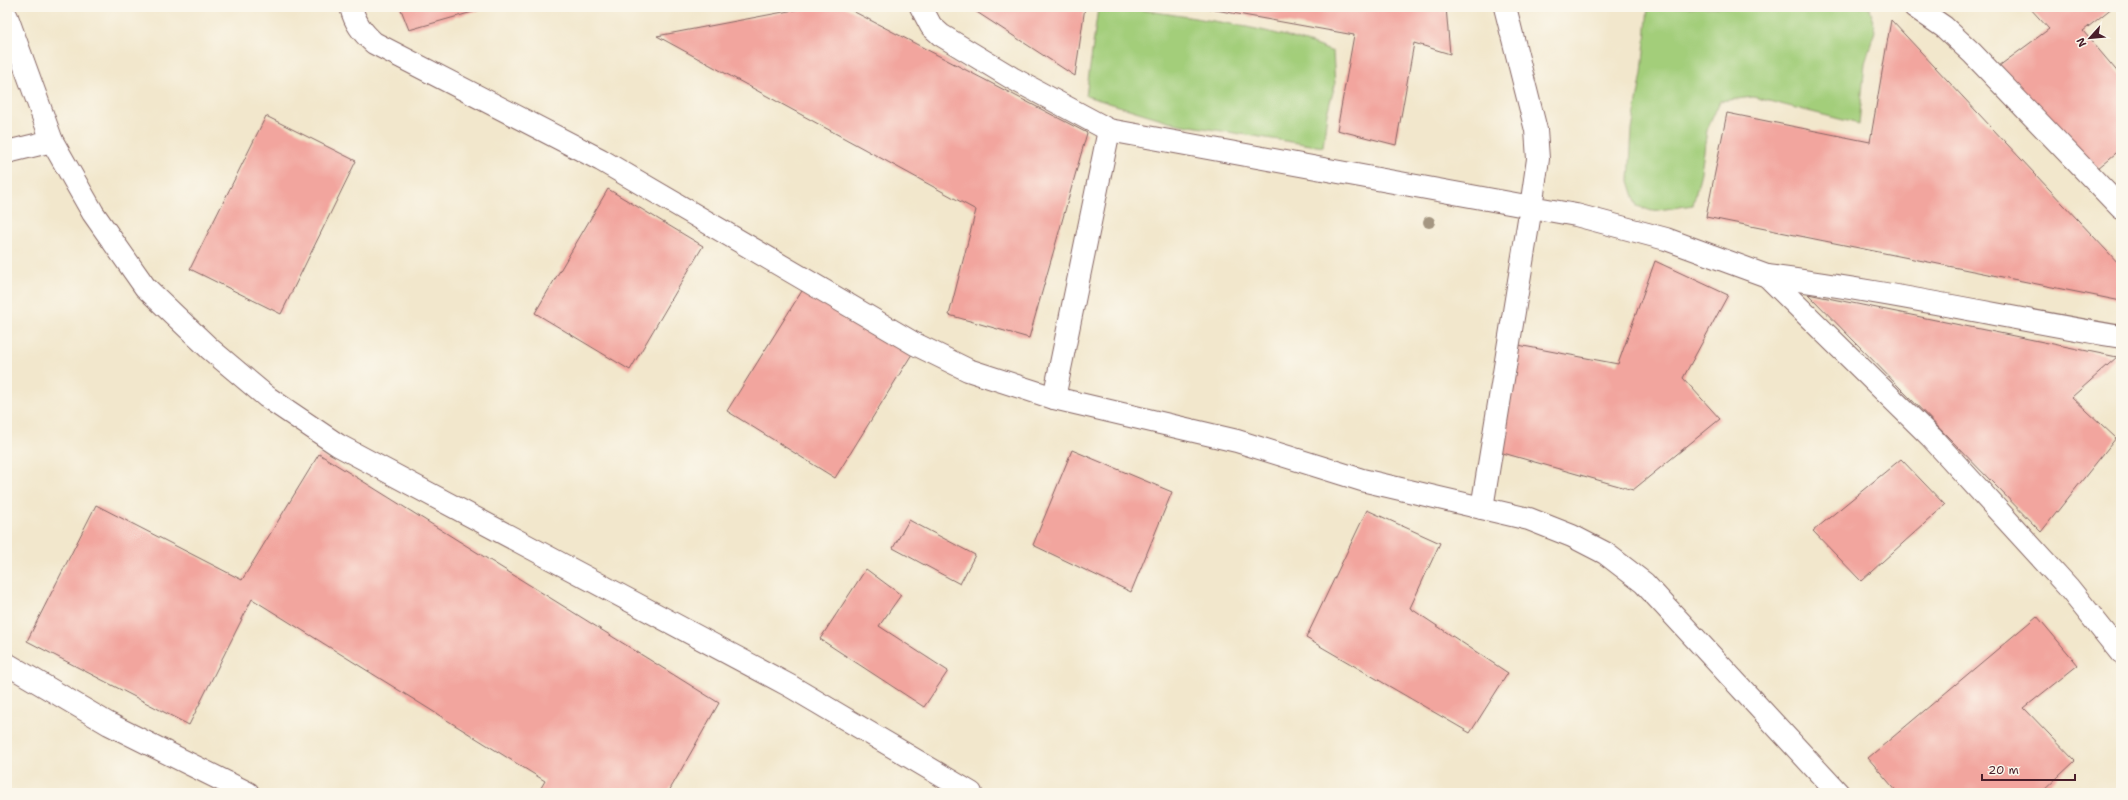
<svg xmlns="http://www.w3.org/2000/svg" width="2128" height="800" font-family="'Shantell Sans',sans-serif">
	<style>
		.grass { fill: #a3ce7a; stroke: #767652 }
		.building { fill: #f2a59e }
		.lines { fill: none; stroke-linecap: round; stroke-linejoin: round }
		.minor-casing { stroke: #856563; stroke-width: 24 }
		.minor { stroke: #fff; stroke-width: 22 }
		.tree { fill: #a49681 }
	</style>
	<rect width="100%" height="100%" fill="#fbf7ec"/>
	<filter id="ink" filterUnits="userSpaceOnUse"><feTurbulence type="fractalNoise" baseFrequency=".025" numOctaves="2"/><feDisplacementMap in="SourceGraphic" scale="8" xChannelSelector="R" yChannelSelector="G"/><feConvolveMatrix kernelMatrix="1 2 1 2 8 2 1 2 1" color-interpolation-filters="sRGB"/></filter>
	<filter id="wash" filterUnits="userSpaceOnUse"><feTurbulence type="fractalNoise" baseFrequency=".012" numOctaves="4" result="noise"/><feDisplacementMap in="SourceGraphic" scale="16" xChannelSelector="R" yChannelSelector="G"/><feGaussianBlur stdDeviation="0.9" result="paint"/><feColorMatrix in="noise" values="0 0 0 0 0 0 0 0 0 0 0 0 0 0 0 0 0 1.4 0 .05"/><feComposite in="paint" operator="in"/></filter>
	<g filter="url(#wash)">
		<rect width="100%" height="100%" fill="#f2e7cc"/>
		<g class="grass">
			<path d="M 1124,7 C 1194,19 1268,25 1333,52 L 1335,85 L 1327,113 L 1323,147 L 1178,124 L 1086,96 L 1098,8 Z"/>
			<path d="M 1648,7 L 1870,7 L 1875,31 L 1865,63 L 1859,124 L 1753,97 L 1720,101 L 1707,130 L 1701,172 L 1693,205 L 1652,211 L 1637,206 L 1629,181 L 1632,130 L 1642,73 Z"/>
		</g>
		<g id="blocks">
			<g class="building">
				<path d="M 400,7 L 490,7 L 409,30 Z"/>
				<path d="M 810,7 L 845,7 L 1087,133 L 1029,338 L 949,315 L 976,210 L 657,36 Z"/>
				<path d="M 969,7 L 1085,7 L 1075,76 Z"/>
				<path d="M 1199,7 L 1446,7 L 1450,54 L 1414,43 L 1396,145 L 1337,130 L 1354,35 Z"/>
				<path d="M 2029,7 L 2113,7 L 2083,31 L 2121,76 L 2121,149 L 2092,173 L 1999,66 L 2049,29 Z"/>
				<path d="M 1891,20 L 2121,266 L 2121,301 L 1706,217 L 1727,113 L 1870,142 Z"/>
				<path d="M 266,116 L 356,161 L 281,314 L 190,269 Z"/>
				<path d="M 608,189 L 703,246 L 630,370 L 535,313 Z"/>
				<path d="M 1655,261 L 1728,295 L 1683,378 L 1720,419 L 1633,490 L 1496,451 L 1518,345 L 1618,364 Z"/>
				<path d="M 805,286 L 912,354 L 835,478 L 727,411 Z"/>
				<path d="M 1808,294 L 2117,357 L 2072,397 L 2116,438 L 2041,532 Z"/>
				<path d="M 1072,450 L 1172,492 L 1131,592 L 1033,545 Z"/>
				<path d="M 319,454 L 719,703 L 668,793 L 538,793 L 545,781 L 252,599 L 189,725 L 27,641 L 96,505 L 242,580 Z"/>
				<path d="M 1901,459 L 1945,505 L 1861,581 L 1813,531 Z"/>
				<path d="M 1367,510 L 1440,543 L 1410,608 L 1508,673 L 1470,733 L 1306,638 Z"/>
				<path d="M 909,520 L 975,555 L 960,584 L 893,548 Z"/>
				<path d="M 866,569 L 901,595 L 879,626 L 948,671 L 924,707 L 820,639 Z"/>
				<path d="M 2037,616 L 2078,665 L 2024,708 L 2075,761 L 2041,793 L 1898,793 L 1868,758 Z"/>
			</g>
		</g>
	</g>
	<g filter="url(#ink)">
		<use href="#blocks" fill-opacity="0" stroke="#856563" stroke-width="1"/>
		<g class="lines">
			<g class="minor-casing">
				<g id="minor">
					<path d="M 351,7 C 355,23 362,32 374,43 L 601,160 L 915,344 L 968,370 L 1054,398 L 1237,441 L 1362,480 L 1529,519 L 1572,536 L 1605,553 L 1644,583 L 1838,793"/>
					<path d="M 921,7 L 931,26 L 941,35 L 1012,78 L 1109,130 L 1531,207 L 1482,508"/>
					<path d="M 1505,7 L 1536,130 L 1538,159 L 1531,207 L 1576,215 L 1666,239 L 1767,276 L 1931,437 L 2068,587 L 2121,653"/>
					<path d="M 1915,7 L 1944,27 L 1972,53 L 2121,208"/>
					<path d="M 7,17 L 52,141 L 93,213 L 145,287 L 210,349 L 267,397 L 338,445 L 790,686 L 971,793"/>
					<path d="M 7,152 L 52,141"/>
					<path d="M 1767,276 C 1886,291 2003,317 2121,337"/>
					<path d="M 1054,398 L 1109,130"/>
					<path d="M 7,664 L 109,724 L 248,793"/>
				</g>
			</g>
			<use href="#minor" class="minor"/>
		</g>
		<circle class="tree" cx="1429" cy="222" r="6"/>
	</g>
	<rect width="2128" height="800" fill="none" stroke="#fbf7ec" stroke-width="24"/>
	<g transform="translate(2090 38) rotate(243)" stroke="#fbf7ec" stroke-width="3" paint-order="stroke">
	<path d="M0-3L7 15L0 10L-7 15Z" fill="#4a1f2b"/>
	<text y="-6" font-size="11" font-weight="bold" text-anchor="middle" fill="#4a1f2b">N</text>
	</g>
	<path d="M1982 774v6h93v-6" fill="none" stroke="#4a1f2b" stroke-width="2"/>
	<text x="1988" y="774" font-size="12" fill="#4a1f2b" stroke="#fbf7ec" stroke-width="3" paint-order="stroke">20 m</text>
</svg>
